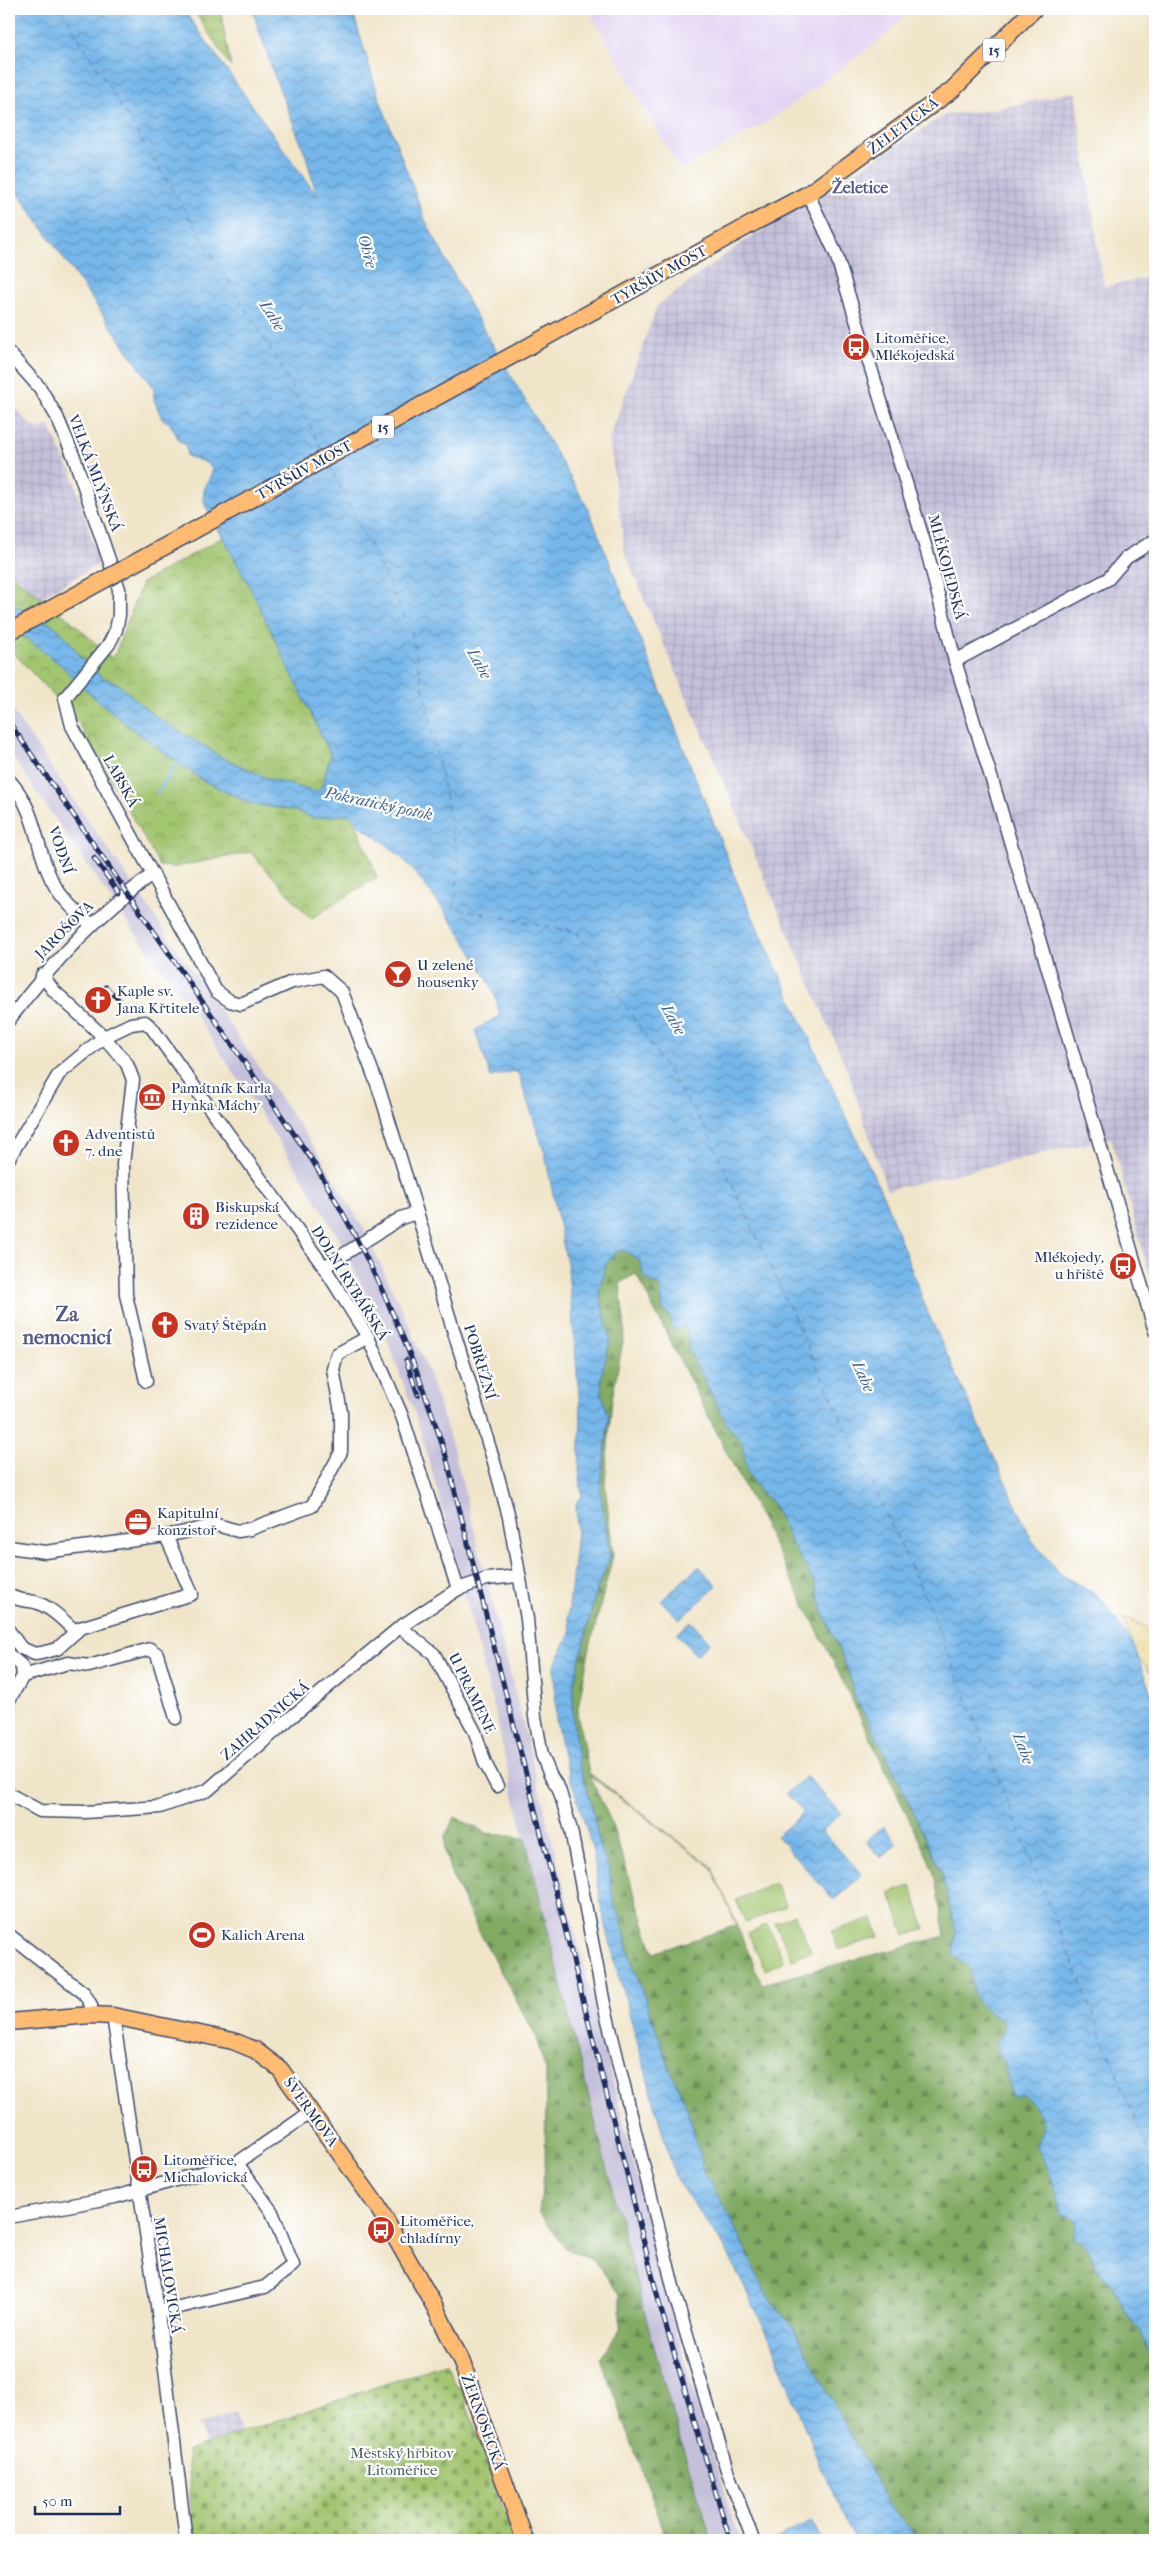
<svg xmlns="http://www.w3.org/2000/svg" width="1164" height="2549" font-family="'IM FELL French Canon',serif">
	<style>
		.built { fill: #e2d4f3 }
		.industrial { fill: url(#industrial-grid) }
		.railway { fill: #c5c0da }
		.grass { fill: url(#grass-tufts); stroke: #5e7a66 }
		.forest { fill: url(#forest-firs); stroke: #4e6c60; fill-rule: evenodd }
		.sand { fill: url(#sand-dots); stroke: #84847e }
		.cemetery { fill: url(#cemetery-stones); stroke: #5e7a66 }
		.park { fill: url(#park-crowns); stroke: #5e7a66 }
		.pitch { fill: #a2c56f; stroke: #5e7a66 }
		.water { fill: url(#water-waves); stroke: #4873a4 }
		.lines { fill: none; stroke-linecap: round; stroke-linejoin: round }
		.stream { stroke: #76b7ea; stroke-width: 3 }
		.ferry { stroke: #3b5f8f; stroke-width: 1; stroke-dasharray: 6 5; stroke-linecap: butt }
		.minor-casing { stroke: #3b4a6e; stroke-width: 15 }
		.major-casing { stroke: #3b4a6e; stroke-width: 19 }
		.minor { stroke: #fff; stroke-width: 12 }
		.major { stroke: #ffbb71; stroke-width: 16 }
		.rail-casing { stroke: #1b2f5e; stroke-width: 5 }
		.rail { stroke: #fff; stroke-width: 3; stroke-dasharray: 9; stroke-linecap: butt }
		.major-bridge-casing { stroke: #3b4a6e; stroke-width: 19; stroke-linecap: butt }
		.major-bridge { stroke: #ffbb71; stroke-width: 16 }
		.labels { text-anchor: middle; stroke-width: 4.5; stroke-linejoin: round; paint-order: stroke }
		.shield { fill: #fff; stroke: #5f6d8e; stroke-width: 1 }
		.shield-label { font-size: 14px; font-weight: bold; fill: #1b2f5e }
		.street-label { font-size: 15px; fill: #1b2f5e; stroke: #fff }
		.poi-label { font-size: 15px; fill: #1b2f5e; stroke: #fff; text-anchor: start }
		.park-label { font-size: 15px; fill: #445c63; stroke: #fff }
		.neighbourhood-label { font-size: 16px; font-weight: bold; fill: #565a8a; stroke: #fff }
		.water-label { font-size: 16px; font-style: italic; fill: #3b5f8f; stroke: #fff }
		.district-label { font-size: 20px; font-weight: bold; fill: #565a8a; stroke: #fff }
	</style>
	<defs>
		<pattern id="industrial-grid" width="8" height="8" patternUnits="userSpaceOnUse" patternTransform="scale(1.25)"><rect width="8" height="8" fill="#c5c0da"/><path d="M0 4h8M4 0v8" fill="none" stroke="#a9a5be"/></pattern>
		<pattern id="grass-tufts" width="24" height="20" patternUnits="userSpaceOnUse" patternTransform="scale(1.25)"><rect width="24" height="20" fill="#a2c56f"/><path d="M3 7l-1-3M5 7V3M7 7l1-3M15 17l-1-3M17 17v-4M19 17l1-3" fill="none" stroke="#83a05e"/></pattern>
		<pattern id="forest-firs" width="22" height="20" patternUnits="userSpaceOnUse" patternTransform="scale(1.25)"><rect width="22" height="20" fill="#81aa62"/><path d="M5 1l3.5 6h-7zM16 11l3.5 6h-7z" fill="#698b54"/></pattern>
		<pattern id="sand-dots" width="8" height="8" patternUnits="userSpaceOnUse" patternTransform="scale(1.25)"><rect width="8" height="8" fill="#eeda9e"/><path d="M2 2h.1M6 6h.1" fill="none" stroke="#ccbb8a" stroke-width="1.8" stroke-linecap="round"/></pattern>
		<pattern id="cemetery-stones" width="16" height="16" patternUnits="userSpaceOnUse" patternTransform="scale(1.25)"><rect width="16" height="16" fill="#a2c56f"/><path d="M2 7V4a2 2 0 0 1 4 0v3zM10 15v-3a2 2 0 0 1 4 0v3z" fill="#83a05e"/></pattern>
		<pattern id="park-crowns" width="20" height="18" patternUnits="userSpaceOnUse" patternTransform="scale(1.25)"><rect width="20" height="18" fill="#a2c56f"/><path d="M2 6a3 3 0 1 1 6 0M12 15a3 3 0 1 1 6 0" fill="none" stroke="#83a05e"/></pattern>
		<pattern id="water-waves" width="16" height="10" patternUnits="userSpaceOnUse" patternTransform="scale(1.25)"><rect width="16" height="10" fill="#76b7ea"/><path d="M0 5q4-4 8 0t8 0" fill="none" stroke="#6095c1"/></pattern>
	</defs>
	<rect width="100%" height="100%" fill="#fff"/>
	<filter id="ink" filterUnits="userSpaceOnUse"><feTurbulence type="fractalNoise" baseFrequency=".02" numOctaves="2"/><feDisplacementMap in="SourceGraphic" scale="10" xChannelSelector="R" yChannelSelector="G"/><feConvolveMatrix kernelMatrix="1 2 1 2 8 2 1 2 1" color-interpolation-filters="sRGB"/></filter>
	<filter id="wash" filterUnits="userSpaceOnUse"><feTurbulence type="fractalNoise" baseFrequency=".0096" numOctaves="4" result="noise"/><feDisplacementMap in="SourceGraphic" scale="20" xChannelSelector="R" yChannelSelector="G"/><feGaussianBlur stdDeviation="1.12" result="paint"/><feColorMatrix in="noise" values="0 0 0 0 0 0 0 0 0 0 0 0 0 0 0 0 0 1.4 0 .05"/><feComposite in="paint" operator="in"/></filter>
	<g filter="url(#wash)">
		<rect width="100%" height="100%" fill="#f0e5c9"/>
		<path class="built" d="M 588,9 L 911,9 L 885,36 L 769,121 L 680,170 Z"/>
		<g class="industrial">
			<path d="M 1075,92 L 1104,287 L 1155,276 L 1155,1294 L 1111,1138 L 887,1190 L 846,1067 L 625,554 L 609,439 L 657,306 L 737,246 L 945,115 L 990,110 Z"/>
			<path d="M 9,401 L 32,426 L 39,429 L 49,425 L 67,466 L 71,469 L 99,564 L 39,598 L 9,569 Z"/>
			<path d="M 235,2412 L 241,2432 L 206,2444 L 199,2425 Z"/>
		</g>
		<path class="railway" d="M 9,706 L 319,1154 L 363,1227 L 411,1329 L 428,1371 L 455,1454 L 669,2304 L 696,2401 L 739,2540 L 712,2540 L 671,2408 L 643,2311 L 509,1776 L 495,1712 L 441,1503 L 416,1417 L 387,1339 L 340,1240 L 297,1169 L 195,1014 L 122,915 L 9,752 Z"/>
		<path class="grass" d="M 193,9 L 220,9 L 231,67 Z"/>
		<g class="forest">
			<path d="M 624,1250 L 640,1261 L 644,1277 L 661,1288 L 663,1311 L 686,1323 L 690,1351 L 729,1427 L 742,1441 L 748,1471 L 760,1492 L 772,1502 L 791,1542 L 815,1583 L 823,1611 L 849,1673 L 854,1695 L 891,1764 L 941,1871 L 956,1931 L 953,1954 L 972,1970 L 973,1997 L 1004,2021 L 1003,2034 L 996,2043 L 1006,2070 L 1012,2096 L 1024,2095 C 1038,2109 1053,2126 1035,2144 C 1048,2165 1057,2191 1061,2215 L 1069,2216 L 1076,2222 L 1083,2242 L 1090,2248 L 1093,2263 L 1110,2280 L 1129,2318 L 1140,2330 L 1155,2366 L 1155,2540 L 919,2540 L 888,2503 L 793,2328 L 765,2292 L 728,2213 L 705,2175 L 687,2108 L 671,2071 L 630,1957 L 621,1919 L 614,1905 L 609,1870 L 600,1848 L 591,1803 L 579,1765 L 573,1722 L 573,1687 L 596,1591 L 605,1572 L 600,1489 L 609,1417 L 602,1397 L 601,1377 L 610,1340 L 599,1292 L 606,1264 L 616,1252 ZM 636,1274 L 833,1661 L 933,1869 L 945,1936 L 762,1984 L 711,1866 L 589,1773 L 577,1713 L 589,1651 L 613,1556 L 605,1484 L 612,1399 L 625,1331 L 620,1283 ZM 589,1775 L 711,1866 L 737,1925 L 654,1953 L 610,1819 Z"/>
			<path d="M 455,1817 L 486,1833 L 525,1838 C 584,2073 637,2310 712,2540 L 664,2540 L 663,2527 L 600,2358 L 620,2330 L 620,2294 L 594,2261 L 565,2248 L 539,2212 L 545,2167 L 546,2071 L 535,2035 L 475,1924 L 452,1876 L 445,1852 L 445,1836 Z"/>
		</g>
		<path class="sand" d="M 1122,1616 L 1146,1627 L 1155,1677 L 1139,1659 Z"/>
		<path class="cemetery" d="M 447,2363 L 454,2384 L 461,2388 L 514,2540 L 193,2540 L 187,2451 Z"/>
		<g class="park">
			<path d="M 223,537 L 249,585 L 331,755 L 322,786 L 316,792 L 269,779 L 221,757 L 152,714 L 117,683 L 103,678 L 85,663 L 66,637 L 54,626 L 9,603 L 9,569 L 18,580 L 69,619 L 113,659 L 142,583 Z"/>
			<path d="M 9,625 L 60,664 L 88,692 L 127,725 L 202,780 L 252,804 L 292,810 L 314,818 L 349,814 L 354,817 L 377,877 L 311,919 L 250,852 L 175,867 L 160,866 L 78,722 L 9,648 Z"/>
		</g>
		<g class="pitch">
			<path d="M 775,1883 L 786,1906 L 746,1923 L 736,1900 Z"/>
			<path d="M 911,1886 L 925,1929 L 905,1936 L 890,1893 Z"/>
			<path d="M 794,1914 L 811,1951 L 792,1960 L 775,1923 Z"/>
			<path d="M 873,1918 L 879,1937 L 838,1950 L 832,1931 Z"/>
			<path d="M 767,1924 L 784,1961 L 765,1970 L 748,1933 Z"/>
		</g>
		<g class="water">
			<path d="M 9,9 L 183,9 L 317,196 L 306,156 L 274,75 L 252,9 L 352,9 L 378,95 L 426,222 L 473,311 L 588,508 L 741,892 L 886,1202 L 927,1311 L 1032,1540 L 1059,1573 L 1100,1597 L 1133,1644 L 1155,1704 L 1155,2366 L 1140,2330 L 1129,2318 L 1110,2280 C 1089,2272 1097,2245 1074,2240 L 1076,2222 L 1069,2216 L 1061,2216 C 1057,2191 1048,2165 1035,2144 C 1053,2126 1038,2109 1024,2095 L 1012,2096 L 1006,2070 L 996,2043 L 1003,2034 L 1004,2021 C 975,2004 974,2002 971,1970 L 953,1954 L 956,1931 L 941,1871 L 891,1764 L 854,1695 L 849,1673 L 823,1611 L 815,1583 L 791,1542 L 772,1502 L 760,1492 L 747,1471 L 742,1441 L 729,1427 L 689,1351 L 686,1324 L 679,1329 L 673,1328 L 668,1313 L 663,1311 L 661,1288 L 644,1277 L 640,1261 L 624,1250 L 616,1252 L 606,1264 L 599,1292 L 610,1340 L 601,1377 L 602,1397 L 609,1417 L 600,1489 L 610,1557 L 596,1591 L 573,1687 L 573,1722 L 579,1765 L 591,1803 L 600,1848 L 609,1870 L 614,1905 L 621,1919 L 630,1957 L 671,2071 L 687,2108 L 705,2175 L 728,2213 L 765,2292 L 793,2328 L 888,2503 L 919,2540 L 855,2540 L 822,2471 L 769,2337 L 724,2246 L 676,2180 L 616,1966 L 602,1909 L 592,1847 L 562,1751 L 556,1720 L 554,1666 L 571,1631 L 568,1617 L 577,1532 L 576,1503 L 582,1496 L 579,1469 L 581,1418 L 568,1269 L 545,1154 L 518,1073 L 513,1071 L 491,1077 L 475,1030 L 499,1016 C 502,985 427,885 404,860 C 390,846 375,836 359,825 C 355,822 354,817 349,814 L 314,818 L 292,810 L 252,804 L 202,780 L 127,725 L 88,692 L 60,664 L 9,625 L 9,603 L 54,626 L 66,637 L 85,663 L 103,678 L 117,683 L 152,714 L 221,757 L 269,779 L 316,792 L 322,786 L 331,755 L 249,585 L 205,505 C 200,490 208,483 213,470 L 207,463 L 187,456 L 186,445 L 180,442 L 169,422 L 162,419 L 154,399 L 154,388 L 9,180 Z"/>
			<path d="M 699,1566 L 717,1586 L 679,1620 L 661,1601 Z"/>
			<path d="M 691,1621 L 710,1642 L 696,1655 L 677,1634 Z"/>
			<path d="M 806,1776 L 841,1813 L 822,1831 L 862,1875 L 834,1900 L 777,1836 L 804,1812 L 786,1794 Z"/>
			<path d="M 883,1826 L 897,1843 L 881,1858 L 866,1841 Z"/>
			<path d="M 812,2520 L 822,2540 L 774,2540 Z"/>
		</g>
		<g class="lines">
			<path class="stream" d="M 157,793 L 179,760"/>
			<g class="ferry">
				<path d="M 61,9 L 279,363 L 323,452"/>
				<path d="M 329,464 L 411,629 L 459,863 L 454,908 L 577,932 L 706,1129 L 930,1608 L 1155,2168"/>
			</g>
		</g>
	</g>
	<g filter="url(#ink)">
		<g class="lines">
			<g class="minor-casing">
				<g id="minor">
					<path d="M 808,194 L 836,254 L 928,555 L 955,661 L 992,780 L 1155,1331"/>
					<path d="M 9,353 L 40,388 L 57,417 L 74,457 L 119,589 L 119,615 L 116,630 L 109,644 L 65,698 L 72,726 L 216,991 L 230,1001 L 241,1004 L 292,982 L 324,976 L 342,992 L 379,1089 L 494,1462 L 509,1517 L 527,1619 L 535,1717 L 542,1755 L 550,1775 L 559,1789 L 571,1830 L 604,2004 L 676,2299 L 727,2470 L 753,2540"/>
					<path d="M 955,661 L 1108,579 L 1126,558 L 1155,540"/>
					<path d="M 9,780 C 36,810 34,839 49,874 C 57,894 74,911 91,924"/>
					<path d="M 42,975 L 54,991 L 104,1037 L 127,1064 L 133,1080 L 123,1164 L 126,1295 L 146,1381"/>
					<path d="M 9,1020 C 51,964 97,915 153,874"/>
					<path d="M 9,1158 L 59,1074 L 104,1037 L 131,1024 L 145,1022 L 152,1028 L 324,1267 L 368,1337 L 402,1416 L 458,1589"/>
					<path d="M 324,1267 L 401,1218 L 416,1213"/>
					<path d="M 9,1547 L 45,1552 L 166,1536 L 217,1525 L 238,1531 L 250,1529 L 312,1506 L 341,1452 L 341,1412 L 333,1369 L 337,1354 L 368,1337"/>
					<path d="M 9,1595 C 18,1601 25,1600 35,1602 C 50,1606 65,1622 76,1632"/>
					<path d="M 400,1627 L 434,1654 L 475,1732 L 485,1763 L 497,1786"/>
					<path d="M 9,1631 L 21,1648 L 35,1654 L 41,1653 L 57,1649 L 80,1628 L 192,1594 L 166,1536"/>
					<path d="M 9,1655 L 22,1666 L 23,1676 L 9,1700"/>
					<path d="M 23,1676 L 68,1663 L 89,1666 L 150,1649 L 157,1654 L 176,1718"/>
					<path d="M 9,1794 L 40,1811 L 85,1812 L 160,1807 L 208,1790 L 289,1719 L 400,1627 L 458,1589 L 487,1579 L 518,1576"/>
					<path d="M 9,1935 L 84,1993 L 91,2005 L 91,2015"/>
					<path d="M 113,2016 L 158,2312 L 186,2540"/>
					<path d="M 9,2217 L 115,2197 L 237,2163 L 311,2112"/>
					<path d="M 158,2312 L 265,2287 L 293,2265 L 272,2212 L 237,2163"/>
				</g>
			</g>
			<g class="major-casing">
				<g id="major">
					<path d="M 757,221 L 808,194 L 952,90 L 1034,9"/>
					<path d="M 9,2022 L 91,2015 L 113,2016 L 233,2041 L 255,2050 L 280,2069 L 378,2207 L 435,2307 L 462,2363 L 525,2540"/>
				</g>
			</g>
			<use href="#minor" class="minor"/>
			<use href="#major" class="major"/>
			<g class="rail-casing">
				<g id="rail">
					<path d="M 9,722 L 312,1160 C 371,1257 412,1348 446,1456 L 660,2306 L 730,2540"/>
					<path d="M 94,858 L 119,893"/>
					<path d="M 106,987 L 120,1001"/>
					<path d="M 406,1360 L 418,1395"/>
				</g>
			</g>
			<use href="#rail" class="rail"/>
			<g class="major-bridge-casing">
				<path id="major-bridge" d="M 9,632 L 757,221"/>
			</g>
			<use href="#major-bridge" class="major-bridge"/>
		</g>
	</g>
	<defs>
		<g id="bus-disc" transform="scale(1.4375)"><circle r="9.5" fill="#c8321e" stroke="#fff"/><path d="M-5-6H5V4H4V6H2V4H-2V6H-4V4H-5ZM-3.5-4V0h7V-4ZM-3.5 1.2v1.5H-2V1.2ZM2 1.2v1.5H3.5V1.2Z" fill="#fff"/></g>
		<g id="bar-disc" transform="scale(1.4375)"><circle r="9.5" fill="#c8321e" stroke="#fff"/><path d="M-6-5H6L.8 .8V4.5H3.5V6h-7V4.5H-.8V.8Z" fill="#fff"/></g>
		<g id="church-disc" transform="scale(1.4375)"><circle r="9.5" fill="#c8321e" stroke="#fff"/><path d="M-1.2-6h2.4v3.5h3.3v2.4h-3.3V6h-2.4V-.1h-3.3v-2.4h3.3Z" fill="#fff"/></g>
		<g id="museum-disc" transform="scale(1.4375)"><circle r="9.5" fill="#c8321e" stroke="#fff"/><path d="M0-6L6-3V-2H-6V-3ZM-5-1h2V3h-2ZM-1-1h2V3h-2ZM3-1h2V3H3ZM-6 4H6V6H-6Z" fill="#fff"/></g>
		<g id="building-disc" transform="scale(1.4375)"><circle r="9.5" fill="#c8321e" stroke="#fff"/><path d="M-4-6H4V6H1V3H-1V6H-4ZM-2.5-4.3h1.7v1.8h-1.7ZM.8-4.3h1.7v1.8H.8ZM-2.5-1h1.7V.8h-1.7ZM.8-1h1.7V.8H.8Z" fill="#fff"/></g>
		<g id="office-disc" transform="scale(1.4375)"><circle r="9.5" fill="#c8321e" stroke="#fff"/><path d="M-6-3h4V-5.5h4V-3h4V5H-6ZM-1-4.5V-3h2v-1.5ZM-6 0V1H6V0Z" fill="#fff"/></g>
		<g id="stadium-disc" transform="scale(1.4375)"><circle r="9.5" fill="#c8321e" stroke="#fff"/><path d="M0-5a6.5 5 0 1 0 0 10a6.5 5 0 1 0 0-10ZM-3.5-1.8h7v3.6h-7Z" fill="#fff"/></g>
	</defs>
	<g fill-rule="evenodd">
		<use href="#bus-disc" x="856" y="347"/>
		<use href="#bar-disc" x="398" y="974"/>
		<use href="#church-disc" x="98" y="1000"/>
		<use href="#museum-disc" x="152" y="1097"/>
		<use href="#church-disc" x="66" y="1143"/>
		<use href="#building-disc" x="196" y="1216"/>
		<use href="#bus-disc" x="1123" y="1266"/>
		<use href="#church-disc" x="165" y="1325"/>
		<use href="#office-disc" x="138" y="1522"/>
		<use href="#stadium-disc" x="202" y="1935"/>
		<use href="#bus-disc" x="144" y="2169"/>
		<use href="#bus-disc" x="381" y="2230"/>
	</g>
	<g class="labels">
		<g class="shield">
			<rect x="983" y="38.5" width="22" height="23" rx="4"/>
			<rect x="372" y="415.5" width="22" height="23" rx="4"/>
		</g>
		<g class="shield-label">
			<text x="994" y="55">15</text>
			<text x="383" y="432">15</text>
		</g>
		<g class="street-label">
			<text transform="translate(903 126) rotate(-37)" y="5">ŽELETICKÁ</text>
			<text transform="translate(659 275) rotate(-29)" y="5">TYRŠŮV MOST</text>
			<text transform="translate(304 470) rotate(-29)" y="5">TYRŠŮV MOST</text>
			<text transform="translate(95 473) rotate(69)" y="5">VELKÁ MLÝNSKÁ</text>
			<text transform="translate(947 567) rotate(75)" y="5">MLÉKOJEDSKÁ</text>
			<text transform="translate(121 781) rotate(61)" y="5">LABSKÁ</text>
			<text transform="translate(61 850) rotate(71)" y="5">VODNÍ</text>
			<text transform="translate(64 930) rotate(-45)" y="5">JAROŠOVA</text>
			<text transform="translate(350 1283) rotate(58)" y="5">DOLNÍ RYBÁŘSKÁ</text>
			<text transform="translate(480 1362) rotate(73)" y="5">POBŘEŽNÍ</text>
			<text transform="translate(472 1693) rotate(64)" y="5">U PRAMENE</text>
			<text transform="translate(265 1721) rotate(-41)" y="5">ZAHRADNICKÁ</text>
			<text transform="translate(311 2112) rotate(54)" y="5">ŠVERMOVA</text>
			<text transform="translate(168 2275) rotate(81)" y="5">MICHALOVICKÁ</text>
			<text transform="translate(483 2422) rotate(70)" y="5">ŽERNOSECKÁ</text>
		</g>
		<g class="poi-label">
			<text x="875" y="343">Litoměřice,<tspan x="875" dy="17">Mlékojedská</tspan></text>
			<text x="417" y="970">U zelené<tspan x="417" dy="17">housenky</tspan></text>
			<text x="117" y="996">Kaple sv.<tspan x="117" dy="17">Jana Křtitele</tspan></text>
			<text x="171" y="1093">Památník Karla<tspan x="171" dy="17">Hynka Máchy</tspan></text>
			<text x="85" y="1139">Adventistů<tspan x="85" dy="17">7. dne</tspan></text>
			<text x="215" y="1212">Biskupská<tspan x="215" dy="17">rezidence</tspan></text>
			<text x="1104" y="1262" text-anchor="end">Mlékojedy,<tspan x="1104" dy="17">u hřiště</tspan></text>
			<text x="184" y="1330">Svatý Štěpán</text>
			<text x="157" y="1518">Kapitulní<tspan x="157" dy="17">konzistoř</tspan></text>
			<text x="221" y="1940">Kalich Arena</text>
			<text x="163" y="2165">Litoměřice,<tspan x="163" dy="17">Michalovická</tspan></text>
			<text x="400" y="2226">Litoměřice,<tspan x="400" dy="17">chladírny</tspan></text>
		</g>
		<g class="park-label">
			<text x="402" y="2458">Městský hřbitov<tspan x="402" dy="17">Litoměřice</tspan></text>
		</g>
		<g class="neighbourhood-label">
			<text x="860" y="193">Želetice</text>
		</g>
		<g class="water-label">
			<text transform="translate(368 251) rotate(75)" y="6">Ohře</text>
			<text transform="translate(273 315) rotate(58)" y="6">Labe</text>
			<text transform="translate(480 663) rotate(61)" y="6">Labe</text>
			<text transform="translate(379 803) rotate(12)" y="6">Pokratický potok</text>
			<text transform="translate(674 1019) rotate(61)" y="6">Labe</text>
			<text transform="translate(864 1376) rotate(66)" y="6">Labe</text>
			<text transform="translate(1024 1748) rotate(70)" y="6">Labe</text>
		</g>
		<g class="district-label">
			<text x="67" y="1321">Za<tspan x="67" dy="23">nemocnicí</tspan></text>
		</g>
	</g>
	<rect width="1164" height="2549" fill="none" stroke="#fff" stroke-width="30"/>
	<path d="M35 2506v8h85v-8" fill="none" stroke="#1b2f5e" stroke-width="2.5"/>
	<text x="42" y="2506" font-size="15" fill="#1b2f5e" stroke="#ffffff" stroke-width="4" paint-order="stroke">50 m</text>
</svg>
